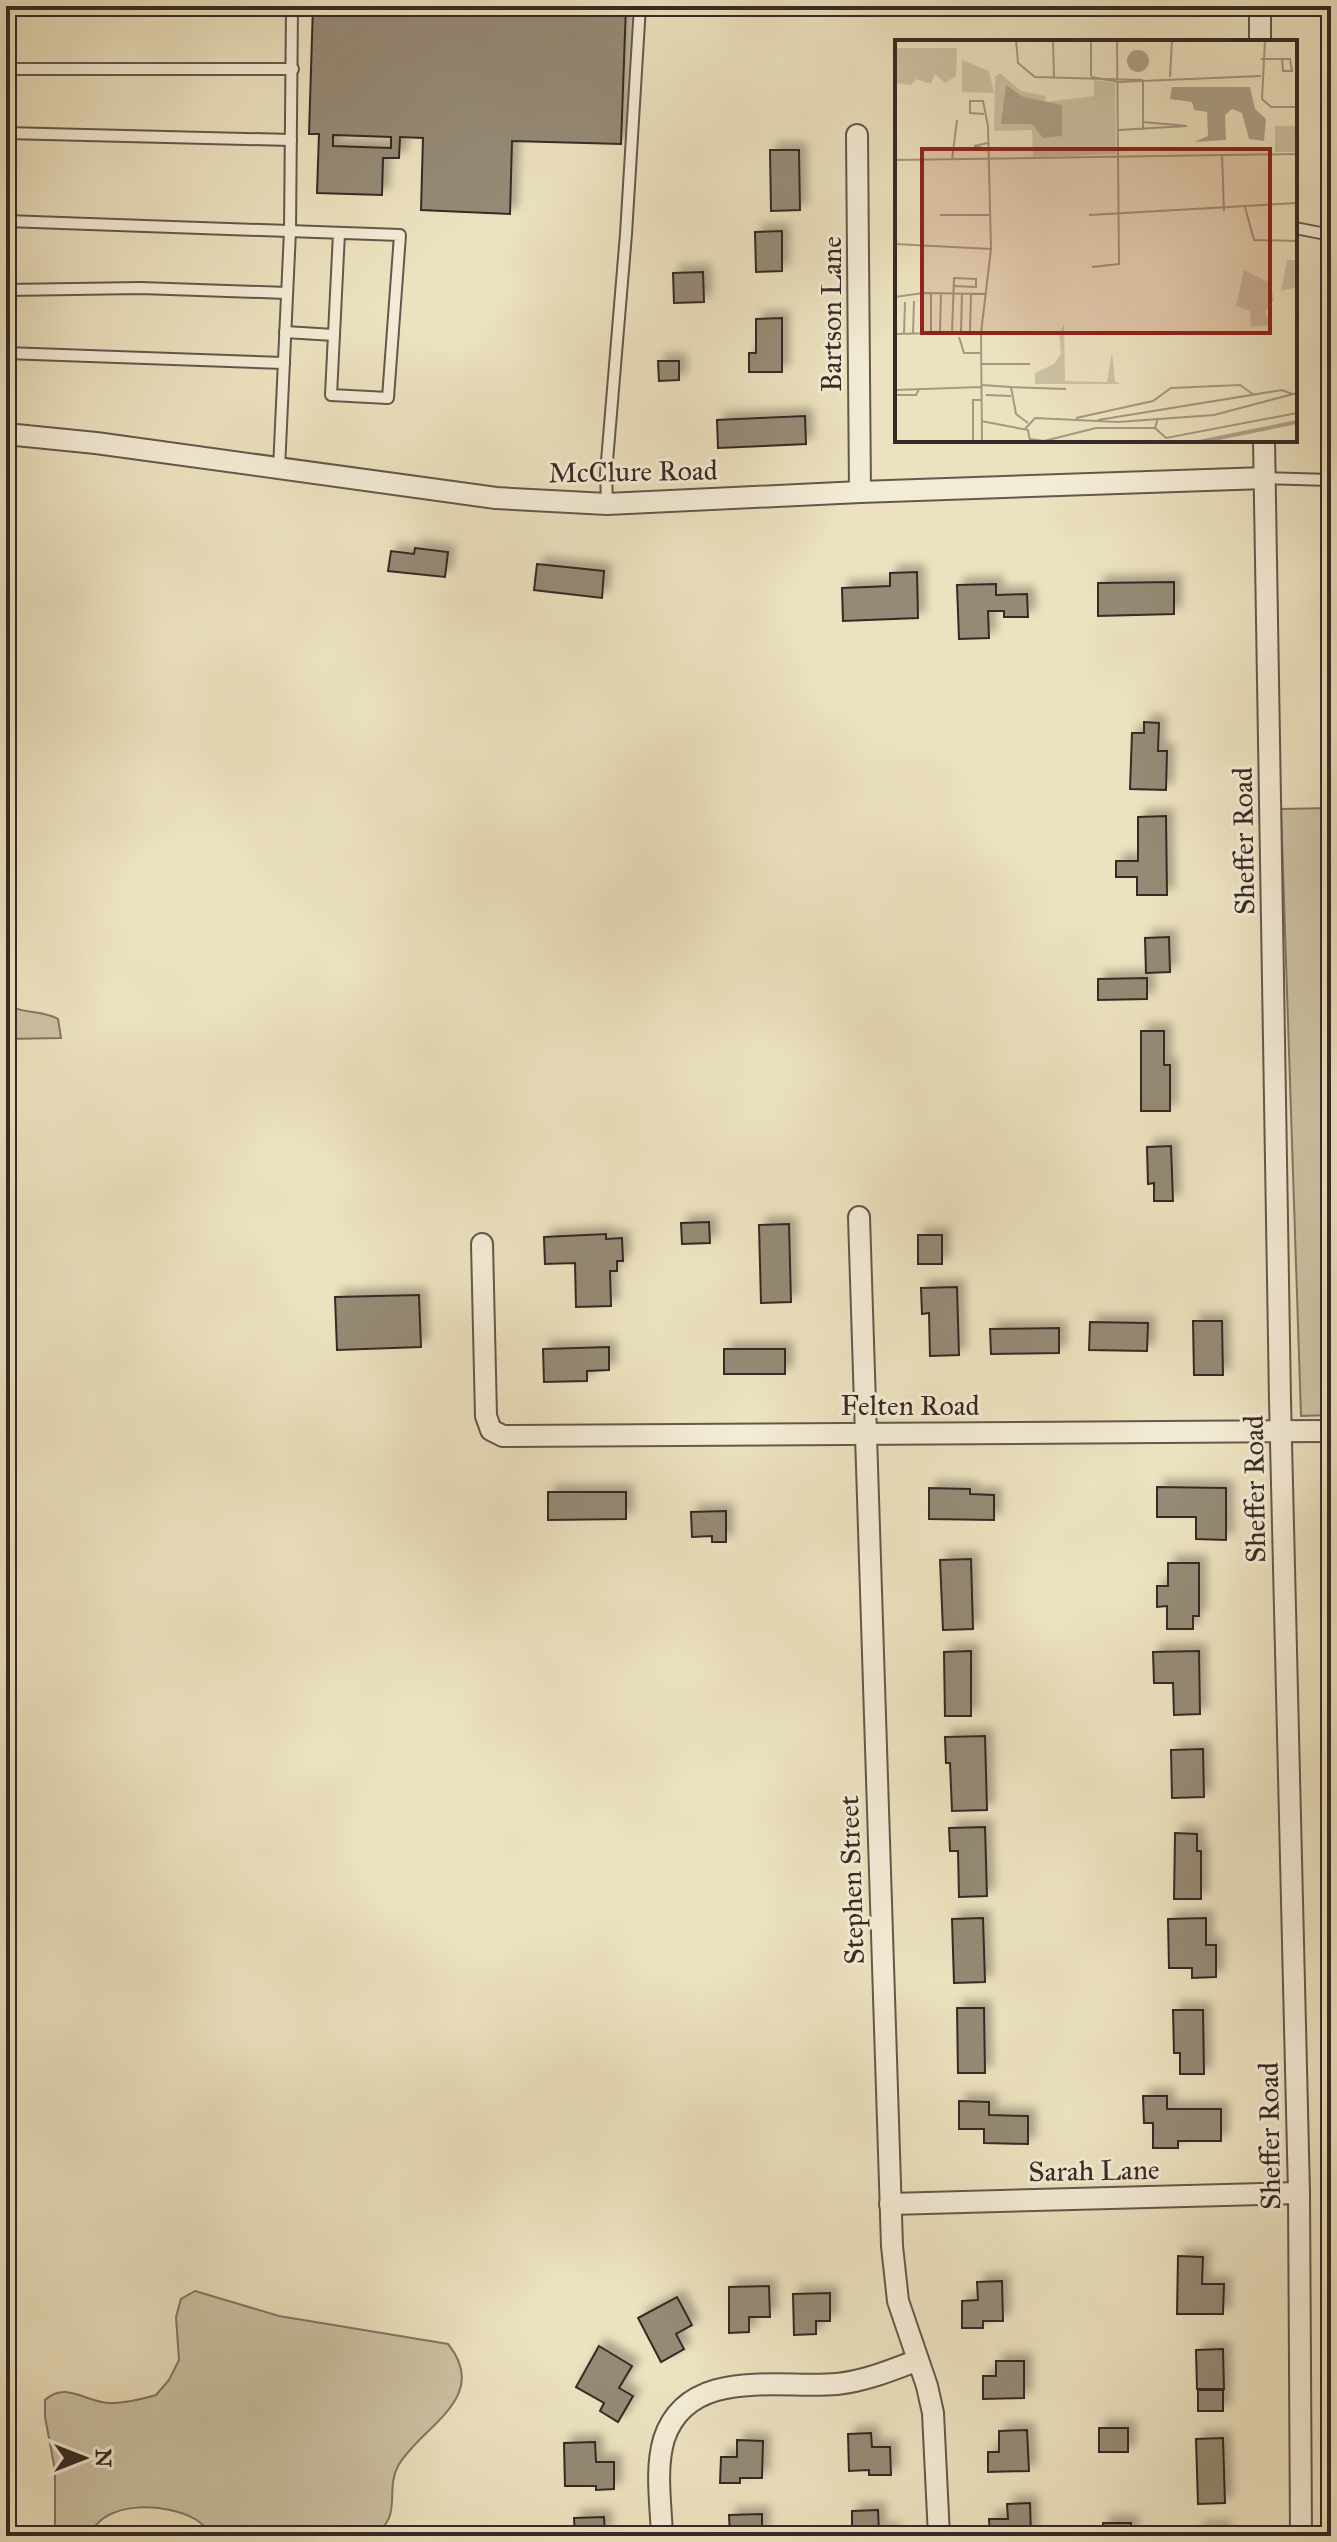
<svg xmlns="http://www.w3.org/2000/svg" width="1337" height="2542" font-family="'IM FELL Great Primer',serif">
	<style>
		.green { fill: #cdc3a5; stroke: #827665; stroke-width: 2 }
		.building { fill: #958a75; stroke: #362a25; stroke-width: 2; fill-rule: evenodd; filter: url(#shadow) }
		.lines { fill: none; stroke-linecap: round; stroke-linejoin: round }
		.service-casing { stroke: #64584c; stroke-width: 14 }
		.minor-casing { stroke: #64584c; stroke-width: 24 }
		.path { stroke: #362a25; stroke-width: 4; stroke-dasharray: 2 4; stroke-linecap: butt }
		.service { stroke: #f3ecd5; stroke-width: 10 }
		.minor { stroke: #f3ecd5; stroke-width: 20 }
		.labels { text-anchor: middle; stroke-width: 6; stroke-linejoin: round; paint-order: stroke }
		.street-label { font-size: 28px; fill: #362a25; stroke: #f3ecd5 }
		.inset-river { fill: none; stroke: #aea38b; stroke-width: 4 }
		.inset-road { fill: none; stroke: #a39881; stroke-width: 2 }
		.view { fill: #8f2418; fill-opacity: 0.15; stroke: #8f2418; stroke-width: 4 }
		.inset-edge { fill: none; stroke: #362a25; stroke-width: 4 }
	</style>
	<defs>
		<filter id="shadow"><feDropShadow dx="7" dy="-7" stdDeviation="4" flood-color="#0004"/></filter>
	</defs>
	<rect width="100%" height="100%" fill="#ece2bf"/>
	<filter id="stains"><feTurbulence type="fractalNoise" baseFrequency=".0025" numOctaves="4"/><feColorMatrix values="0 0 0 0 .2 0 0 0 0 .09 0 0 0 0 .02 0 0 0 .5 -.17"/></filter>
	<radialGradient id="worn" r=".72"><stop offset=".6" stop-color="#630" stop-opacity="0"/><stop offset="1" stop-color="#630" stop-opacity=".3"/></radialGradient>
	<g class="green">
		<path d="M 1331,808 L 1331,1415 L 1301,1416 L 1281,809 Z"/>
		<path d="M 6,1003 C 21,1015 41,1009 58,1019 L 61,1038 L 6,1039 Z"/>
		<path d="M 195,2291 L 279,2316 L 448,2344 C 492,2398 420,2427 398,2466 C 384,2492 405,2519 370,2536 L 214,2536 C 208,2530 202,2523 195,2519 C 167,2503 103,2499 90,2536 L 55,2536 L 55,2470 L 45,2417 L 45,2400 C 67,2380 87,2404 112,2403 C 127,2403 142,2399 156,2395 L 169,2380 L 179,2360 L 176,2317 L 181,2299 Z"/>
	</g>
	<g class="building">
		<path d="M 313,6 L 626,6 L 621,144 L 512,141 L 510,214 L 421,210 L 423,138 L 400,137 L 399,158 L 383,158 L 382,195 L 317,193 L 319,134 L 309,134 ZM 333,135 L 391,137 L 391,148 L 333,146 Z"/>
		<path d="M 770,150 L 799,150 L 800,210 L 771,211 Z"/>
		<path d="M 782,231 L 782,271 L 756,272 L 755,232 Z"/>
		<path d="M 703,272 L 704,302 L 674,303 L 673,273 Z"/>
		<path d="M 782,318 L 782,372 L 749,372 L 749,353 L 756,353 L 756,319 Z"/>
		<path d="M 658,361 L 679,361 L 679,380 L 659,381 Z"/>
		<path d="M 805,416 L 806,444 L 718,448 L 717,420 Z"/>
		<path d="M 415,548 L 448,552 L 445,577 L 388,571 L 391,551 L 414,554 Z"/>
		<path d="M 537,564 L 604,571 L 602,598 L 534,590 Z"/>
		<path d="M 917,572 L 918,618 L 843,621 L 842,588 L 890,586 L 890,573 Z"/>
		<path d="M 1174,582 L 1174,614 L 1098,616 L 1098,583 Z"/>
		<path d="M 996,584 L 996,595 L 1027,594 L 1028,617 L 1004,617 L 1004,611 L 988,611 L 989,638 L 959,639 L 957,585 Z"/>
		<path d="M 1144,722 L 1159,723 L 1158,751 L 1167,751 L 1166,790 L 1130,789 L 1132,733 L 1144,733 Z"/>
		<path d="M 1166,816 L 1167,895 L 1137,895 L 1137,877 L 1116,877 L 1116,861 L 1138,861 L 1138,817 Z"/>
		<path d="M 1169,937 L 1170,972 L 1146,973 L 1145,938 Z"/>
		<path d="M 1147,978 L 1147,999 L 1098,1000 L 1098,979 Z"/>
		<path d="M 1141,1031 L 1164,1031 L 1164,1065 L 1170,1065 L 1170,1111 L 1141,1111 Z"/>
		<path d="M 1171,1146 L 1173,1201 L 1154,1201 L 1154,1183 L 1148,1184 L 1147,1147 Z"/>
		<path d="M 709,1222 L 710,1243 L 682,1244 L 681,1223 Z"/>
		<path d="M 789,1224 L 791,1302 L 761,1303 L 759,1225 Z"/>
		<path d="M 606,1234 L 606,1239 L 622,1238 L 623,1261 L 617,1261 L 617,1271 L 610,1271 L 611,1306 L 576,1307 L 575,1263 L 545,1264 L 544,1237 Z"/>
		<rect x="918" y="1235" width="24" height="29"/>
		<path d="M 957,1287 L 959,1355 L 930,1356 L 929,1313 L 922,1314 L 921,1288 Z"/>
		<path d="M 419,1295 L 421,1347 L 337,1350 L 335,1297 Z"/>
		<path d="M 1193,1321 L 1222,1321 L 1223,1375 L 1194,1375 Z"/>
		<path d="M 1090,1322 L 1148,1323 L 1147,1351 L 1089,1350 Z"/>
		<path d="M 1059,1328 L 1059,1353 L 991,1354 L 990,1329 Z"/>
		<path d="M 609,1347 L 609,1370 L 587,1371 L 587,1381 L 544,1382 L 543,1349 Z"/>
		<rect x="724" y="1349" width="61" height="25"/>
		<path d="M 1157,1487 L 1226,1488 L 1226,1540 L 1196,1539 L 1196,1517 L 1157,1517 Z"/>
		<path d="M 929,1488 L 970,1489 L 970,1494 L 994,1495 L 994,1520 L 929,1519 Z"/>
		<path d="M 548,1492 L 626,1492 L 626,1519 L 548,1520 Z"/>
		<path d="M 726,1511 L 726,1542 L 712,1542 L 712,1536 L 692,1537 L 691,1512 Z"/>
		<path d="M 971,1559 L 973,1629 L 943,1630 L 940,1560 Z"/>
		<path d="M 1168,1563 L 1199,1563 L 1199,1616 L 1193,1616 L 1193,1629 L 1167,1629 L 1167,1606 L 1157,1607 L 1157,1586 L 1168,1586 Z"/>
		<path d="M 971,1651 L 971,1716 L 945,1716 L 944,1652 Z"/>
		<path d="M 1199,1651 L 1200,1714 L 1174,1715 L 1173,1683 L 1154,1683 L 1153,1652 Z"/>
		<path d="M 985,1736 L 987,1810 L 952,1811 L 950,1763 L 946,1763 L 945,1737 Z"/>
		<path d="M 1203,1749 L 1204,1797 L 1172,1798 L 1171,1750 Z"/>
		<path d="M 985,1827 L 987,1896 L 959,1897 L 958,1851 L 950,1851 L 949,1828 Z"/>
		<path d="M 1175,1833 L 1197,1834 L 1197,1851 L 1201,1851 L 1201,1899 L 1174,1899 Z"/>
		<path d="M 983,1918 L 985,1982 L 954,1983 L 952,1919 Z"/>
		<path d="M 1206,1918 L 1206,1945 L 1216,1945 L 1216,1977 L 1192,1978 L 1192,1968 L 1169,1968 L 1168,1919 Z"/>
		<path d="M 957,2008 L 984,2008 L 985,2073 L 958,2073 Z"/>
		<path d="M 1173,2010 L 1203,2010 L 1204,2074 L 1180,2074 L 1180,2053 L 1174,2053 Z"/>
		<path d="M 1143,2096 L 1167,2096 L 1167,2109 L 1221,2109 L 1221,2141 L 1178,2141 L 1178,2148 L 1153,2148 L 1153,2123 L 1144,2123 Z"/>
		<path d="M 959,2101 L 989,2102 L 989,2115 L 1028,2116 L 1028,2144 L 984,2143 L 984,2129 L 959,2129 Z"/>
		<path d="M 1178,2256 L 1203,2257 L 1202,2284 L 1224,2284 L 1223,2314 L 1177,2314 Z"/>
		<path d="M 1002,2281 L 1003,2321 L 983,2321 L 983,2328 L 962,2328 L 962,2301 L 978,2300 L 977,2282 Z"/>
		<path d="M 769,2286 L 770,2317 L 749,2317 L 749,2332 L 729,2333 L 729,2287 Z"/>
		<path d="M 830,2293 L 830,2321 L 816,2321 L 816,2334 L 794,2335 L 793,2294 Z"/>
		<path d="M 677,2297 L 692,2325 L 676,2334 L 684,2349 L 661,2362 L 638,2318 Z"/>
		<path d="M 599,2346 L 632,2366 L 619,2388 L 633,2396 L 618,2422 L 600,2411 L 604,2403 L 576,2387 Z"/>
		<path d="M 1223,2349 L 1224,2389 L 1197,2389 L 1196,2350 Z"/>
		<path d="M 996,2361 L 1024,2361 L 1024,2398 L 983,2399 L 983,2376 L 996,2376 Z"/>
		<rect x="1198" y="2390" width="25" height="21"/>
		<rect x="1099" y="2428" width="29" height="24"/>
		<path d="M 1027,2430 L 1029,2471 L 988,2472 L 988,2452 L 999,2452 L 999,2431 Z"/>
		<path d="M 871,2433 L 872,2447 L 890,2447 L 891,2475 L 869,2475 L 869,2470 L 849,2471 L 848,2434 Z"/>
		<path d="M 1223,2438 L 1225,2503 L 1198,2504 L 1196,2439 Z"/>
		<path d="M 737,2440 L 763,2441 L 762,2478 L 740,2478 L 740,2483 L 720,2483 L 721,2457 L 737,2457 Z"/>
		<path d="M 595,2442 L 596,2462 L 614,2462 L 614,2489 L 596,2490 L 596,2486 L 565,2486 L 564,2443 Z"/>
		<path d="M 1030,2503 L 1031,2536 L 990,2536 L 989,2519 L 1008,2519 L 1007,2504 Z"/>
		<path d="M 878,2510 L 879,2531 L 893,2530 L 893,2536 L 852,2536 L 852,2511 Z"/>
		<path d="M 762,2514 L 762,2536 L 730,2536 L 729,2515 Z"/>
		<path d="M 604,2517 L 605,2536 L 575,2536 L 574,2518 Z"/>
		<rect x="1103" y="2523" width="28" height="13"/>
		<path d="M 1223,2528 L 1224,2536 L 1198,2536 L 1197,2529 Z"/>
	</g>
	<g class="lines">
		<g class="service-casing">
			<g id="service">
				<path d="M 211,6 L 292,7 L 290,231 L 279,469"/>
				<path d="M 6,7 L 59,6"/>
				<path d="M 6,69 L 293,69"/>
				<path d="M 6,133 L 291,140"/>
				<path d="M 6,221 L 400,235 L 388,398 L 331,395 L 339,233"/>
				<path d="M 1295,228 L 1331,235"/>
				<path d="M 6,290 L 141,288 L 287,293"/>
				<path d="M 285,332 L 334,335"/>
				<path d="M 6,353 L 284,363"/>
				<path d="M 1265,478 L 1331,480"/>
				<path d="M 607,504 L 606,473 L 626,234 L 640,6"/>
			</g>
		</g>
		<g class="minor-casing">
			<g id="minor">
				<path d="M 1260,6 L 1260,42"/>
				<path d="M 857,135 L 860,492"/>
				<path d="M 6,434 L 96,443 L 496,498 L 607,504 L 860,492 L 1265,478"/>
				<path d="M 1264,440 L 1280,1400 L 1299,2193 L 1301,2536"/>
				<path d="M 859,1217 L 892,2246 L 898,2301 L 927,2386 L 933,2413 L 939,2536"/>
				<path d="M 482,1244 L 486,1416 L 491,1430 L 503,1436 L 1331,1431"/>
				<path d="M 890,2204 L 1299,2193"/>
				<path d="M 662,2536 C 661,2505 655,2469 664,2439 C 688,2366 779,2389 837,2384 C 865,2381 892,2370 918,2360"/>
			</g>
		</g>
		<g class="path">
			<path d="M 1331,1062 L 1322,1085 L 1326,1177 L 1331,1189"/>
			<path d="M 1331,1295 L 1328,1307 L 1331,1326"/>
		</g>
		<use href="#service" class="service"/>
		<use href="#minor" class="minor"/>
	</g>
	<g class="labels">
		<g class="street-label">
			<text transform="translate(831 314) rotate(-90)" y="10">Bartson Lane</text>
			<text transform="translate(633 471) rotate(-1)" y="10">McClure Road</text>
			<text transform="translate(1243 841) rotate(-91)" y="10">Sheffer Road</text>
			<text x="910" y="1415">Felten Road</text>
			<text transform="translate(1254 1489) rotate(-91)" y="10">Sheffer Road</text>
			<text transform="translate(851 1880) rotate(-92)" y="10">Stephen Street</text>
			<text transform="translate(1269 2136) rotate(-91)" y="10">Sheffer Road</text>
			<text transform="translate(1094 2170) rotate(-1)" y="10">Sarah Lane</text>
		</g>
	</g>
	<g transform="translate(895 40)">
		<rect width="402" height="402" fill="#ece2bf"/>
		<path d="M 0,8 L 62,8 L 61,36 L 50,43 L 40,34 L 36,44 L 21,39 L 16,45 L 0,43 ZM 67,20 L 94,31 L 99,53 L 67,52 ZM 105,33 L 126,51 L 150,56 L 151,62 L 199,56 L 199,40 L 220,43 L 221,114 L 138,117 L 137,90 L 99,91 L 100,37 ZM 380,86 L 402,86 L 402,112 L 380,112 ZM 392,220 L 402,220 L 402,247 L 386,251 ZM 349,230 L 375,243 L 379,260 L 370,272 L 376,285 L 356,287 L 355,271 L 341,266 ZM 169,284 L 170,341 L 212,342 L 217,312 L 220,341 L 225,344 L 140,344 L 140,333 L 159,324 L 166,314 L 164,293 Z" fill="#cdc3a5"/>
		<path d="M232 21a11 11 0 1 1 22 0a11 11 0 1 1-22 0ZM 111,45 L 128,57 L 167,65 L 167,96 L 148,98 L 137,84 L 106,84 ZM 355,47 L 360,69 L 371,79 L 369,101 L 354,99 L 347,73 L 337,69 L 330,75 L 331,100 L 299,102 L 313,96 L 312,72 L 299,70 L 297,62 L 275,59 L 277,47 Z" fill="#aea38b"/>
		<path class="inset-river" d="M 304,402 L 402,382"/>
		<path class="inset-road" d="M 121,0 L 123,23 L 140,37 L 248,40M 158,0 L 159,37M 196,0 L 196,36M 370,0 L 367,59 L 376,67 L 402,67M 366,19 L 395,19 L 397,31 L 388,31 L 387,19M 196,37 L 223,42 L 366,36M 275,37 L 277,0M 223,90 L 292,86 L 248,82M 248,90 L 248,40M 92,109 L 79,106 L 93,103M 327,115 L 329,171M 0,120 L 402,114M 57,120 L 62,80M 350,167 L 359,200 L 402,201M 45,175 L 94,175M 194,175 L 402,163M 0,204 L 96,209M 197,227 L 224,224 L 222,0M 0,257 L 28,253M 66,292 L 67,253M 75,292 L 76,254M 28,293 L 28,253 L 91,254M 36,293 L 36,253M 45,293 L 46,253M 57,293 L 59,238 L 81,239 L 81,247 L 59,246M 0,294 L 86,292M 9,294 L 10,262M 18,294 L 19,261M 64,297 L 69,313 L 85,313M 86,324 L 135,324M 86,345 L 116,347 L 121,374 L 133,383M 116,347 L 171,349M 0,350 L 86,347M 0,355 L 21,355 L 24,349M 91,355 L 116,356M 181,378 L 258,361 L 276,348 L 345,345 L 359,355M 203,380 L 387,350 L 397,354M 86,381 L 133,390 L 135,401M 260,388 L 271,398 L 402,373M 130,389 L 140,378 L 223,382 L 319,375 L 402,353M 135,399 L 149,401 L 201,388 L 260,388 L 263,378M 78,402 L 78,360 L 86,360M 87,402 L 86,293 L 96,209 L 93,86 L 88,61 L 75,61 L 75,73 L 89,74"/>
		<path class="view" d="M 27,109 L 375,109 L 375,293 L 27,293 Z"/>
		<rect width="402" height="402" class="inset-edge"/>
	</g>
	<rect width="1337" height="2542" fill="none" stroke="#ece2bf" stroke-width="32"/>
	<rect x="8" y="8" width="1321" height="2526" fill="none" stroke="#362a25" stroke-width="4"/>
	<rect x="16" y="16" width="1305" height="2510" fill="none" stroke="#362a25" stroke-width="2"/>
	<g transform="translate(84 2458) rotate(90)" stroke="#f3ecd5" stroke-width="6" paint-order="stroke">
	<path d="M0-6L14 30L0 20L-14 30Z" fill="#362a25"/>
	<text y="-12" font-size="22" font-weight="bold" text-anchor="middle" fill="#362a25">N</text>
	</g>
	<rect width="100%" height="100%" filter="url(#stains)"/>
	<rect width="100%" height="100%" fill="url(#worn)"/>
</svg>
